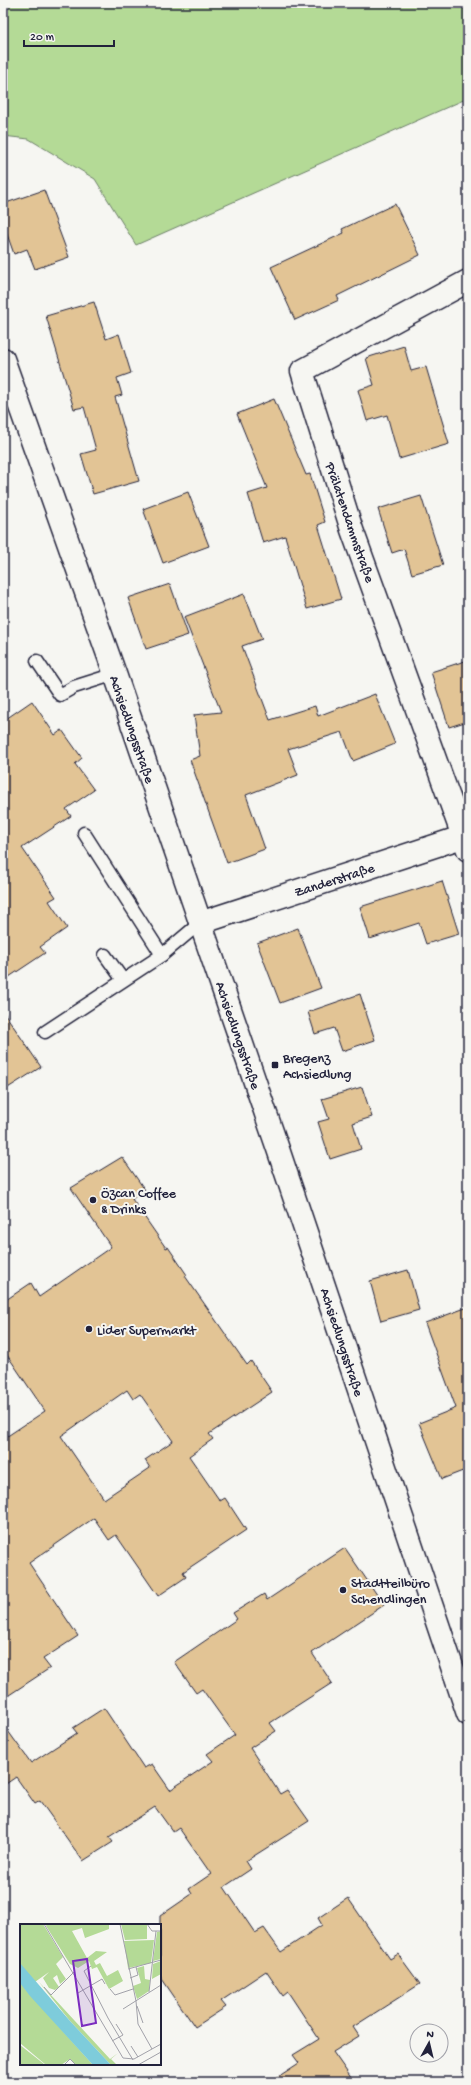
<svg xmlns="http://www.w3.org/2000/svg" width="471" height="2085" font-family="'Gochi Hand',sans-serif">
	<style>
		.green { fill: #b4da96; stroke: #6b7e68 }
		.building { fill: #e2c495; stroke: #22223b; fill-rule: evenodd }
		.lines { fill: none; stroke-linecap: round; stroke-linejoin: round }
		.service-casing { stroke: #22223b; stroke-width: 15 }
		.minor-casing { stroke: #22223b; stroke-width: 25 }
		.service { stroke: #f6f6f2; stroke-width: 12 }
		.minor { stroke: #f6f6f2; stroke-width: 22 }
		.poi-dot { fill: #22223b; stroke: #f6f6f2; stroke-width: 1.5 }
		.labels { text-anchor: middle; stroke-width: 4; stroke-linejoin: round; paint-order: stroke }
		.street-label { font-size: 14px; fill: #22223b; stroke: #f6f6f2 }
		.poi-label { font-size: 14px; fill: #22223b; stroke: #f6f6f2; text-anchor: start }
		.inset-road { fill: none; stroke: #a1a1a9; stroke-width: 1 }
		.view { fill: #7b2cbf; fill-opacity: 0.15; stroke: #7b2cbf; stroke-width: 2 }
		.inset-edge { fill: none; stroke: #22223b; stroke-width: 2 }
	</style>
	<rect width="100%" height="100%" fill="#f6f6f2"/>
	<filter id="ink" filterUnits="userSpaceOnUse"><feTurbulence type="fractalNoise" baseFrequency=".025" numOctaves="2"/><feDisplacementMap in="SourceGraphic" scale="8" xChannelSelector="R" yChannelSelector="G"/><feConvolveMatrix kernelMatrix="1 2 1 2 8 2 1 2 1" color-interpolation-filters="sRGB"/></filter>
	<g filter="url(#ink)">
		<path class="green" d="M 3,3 L 468,3 L 468,98 L 136,245 L 95,179 L 29,139 L 3,136 Z"/>
		<g class="building">
			<path d="M 44,190 L 69,257 L 35,269 L 27,249 L 14,254 L 3,223 L 3,204 Z"/>
			<path d="M 395,204 L 420,255 L 337,296 L 339,300 L 295,320 L 271,267 L 344,233 L 342,229 Z"/>
			<path d="M 94,302 L 106,339 L 119,334 L 131,373 L 117,378 L 122,395 L 115,397 L 139,481 L 93,494 L 81,454 L 96,450 L 84,407 L 74,409 L 46,316 Z"/>
			<path d="M 404,346 L 411,371 L 426,367 L 449,444 L 399,459 L 387,415 L 367,421 L 358,390 L 374,385 L 366,358 Z"/>
			<path d="M 274,399 L 306,475 L 310,474 L 325,522 L 318,525 L 341,599 L 307,609 L 285,536 L 263,543 L 248,494 L 267,488 L 237,414 Z"/>
			<path d="M 188,492 L 209,546 L 163,563 L 143,509 Z"/>
			<path d="M 421,496 L 443,565 L 412,574 L 404,549 L 392,553 L 378,509 Z"/>
			<path d="M 170,584 L 188,635 L 146,649 L 128,598 Z"/>
			<path d="M 244,594 L 262,639 L 242,646 L 270,720 L 315,706 L 318,716 L 375,694 L 395,744 L 353,761 L 342,732 L 288,749 L 298,775 L 246,795 L 265,849 L 227,863 L 190,760 L 200,756 L 194,715 L 221,712 L 184,617 Z"/>
			<path d="M 468,660 L 468,721 L 449,727 L 431,672 Z"/>
			<path d="M 32,701 L 55,735 L 62,730 L 82,758 L 75,764 L 94,790 L 66,809 L 71,816 L 22,848 L 56,897 L 49,901 L 67,928 L 40,947 L 45,953 L 3,981 L 3,721 Z"/>
			<path d="M 442,881 L 459,934 L 426,944 L 419,923 L 370,939 L 360,907 Z"/>
			<path d="M 298,928 L 321,988 L 280,1003 L 257,943 Z"/>
			<path d="M 360,994 L 375,1040 L 342,1051 L 334,1028 L 315,1034 L 308,1012 Z"/>
			<path d="M 3,1011 L 41,1067 L 3,1091 Z"/>
			<path d="M 362,1087 L 372,1117 L 353,1123 L 361,1149 L 330,1159 L 318,1122 L 329,1119 L 322,1099 Z"/>
			<path d="M 122,1157 L 145,1190 L 132,1199 L 166,1248 L 168,1247 L 187,1275 L 185,1276 L 247,1365 L 251,1361 L 272,1392 L 209,1434 L 213,1439 L 189,1456 L 220,1501 L 225,1498 L 246,1530 L 183,1572 L 186,1577 L 158,1596 L 116,1535 L 109,1540 L 94,1518 L 29,1563 L 78,1636 L 43,1659 L 50,1668 L 3,1699 L 3,1439 L 45,1411 L 3,1349 L 3,1302 L 31,1283 L 39,1297 L 111,1247 L 71,1188 ZM 127,1390 L 133,1399 L 140,1394 L 173,1441 L 145,1460 L 150,1468 L 104,1499 L 61,1436 Z"/>
			<path d="M 408,1270 L 419,1310 L 381,1321 L 370,1281 Z"/>
			<path d="M 468,1307 L 468,1469 L 442,1479 L 419,1423 L 456,1408 L 425,1323 Z"/>
			<path d="M 345,1548 L 384,1605 L 312,1653 L 332,1683 L 270,1723 L 276,1731 L 250,1748 L 280,1794 L 287,1790 L 309,1821 L 246,1861 L 251,1869 L 224,1887 L 255,1933 L 264,1928 L 281,1952 L 322,1925 L 318,1918 L 348,1898 L 390,1959 L 398,1954 L 420,1984 L 353,2027 L 359,2036 L 333,2052 L 354,2082 L 270,2082 L 299,2063 L 293,2055 L 319,2039 L 288,1992 L 283,1996 L 266,1971 L 221,2001 L 226,2007 L 195,2027 L 160,1976 L 160,1916 L 192,1894 L 189,1889 L 211,1874 L 179,1828 L 173,1832 L 155,1807 L 109,1837 L 113,1842 L 83,1861 L 40,1801 L 35,1804 L 16,1777 L 3,1786 L 3,1724 L 31,1763 L 77,1733 L 73,1728 L 104,1708 L 144,1768 L 152,1764 L 170,1790 L 213,1761 L 207,1754 L 235,1735 L 202,1689 L 196,1693 L 174,1662 L 237,1619 L 233,1613 L 264,1594 L 267,1600 Z"/>
		</g>
		<g class="lines">
			<g class="service-casing">
				<g id="service">
					<path d="M 37,661 L 60,695 L 74,687 L 115,674"/>
					<path d="M 84,833 L 162,955"/>
					<path d="M 105,955 L 123,980"/>
					<path d="M 45,1032 L 162,955 L 200,923"/>
				</g>
			</g>
			<g class="minor-casing">
				<g id="minor">
					<path d="M 468,281 L 302,371 L 352,530 L 468,850"/>
					<path d="M 3,359 L 115,674 L 278,1149 L 468,1714"/>
					<path d="M 200,923 L 468,835"/>
				</g>
			</g>
			<use href="#service" class="service"/>
			<use href="#minor" class="minor"/>
		</g>
	</g>
	<g class="poi-dot">
		<rect x="271" y="1061" width="8" height="8" rx="2"/>
		<circle cx="93" cy="1200" r="4"/>
		<circle cx="89" cy="1329" r="4"/>
		<circle cx="343" cy="1590" r="4"/>
	</g>
	<g class="labels">
		<g class="street-label">
			<text transform="translate(351 522) rotate(71)" y="5">Prälatendammstraße</text>
			<text transform="translate(133 729) rotate(71)" y="5">Achsiedlungsstraße</text>
			<text transform="translate(334 879) rotate(-18)" y="5">Zanderstraße</text>
			<text transform="translate(239 1035) rotate(71)" y="5">Achsiedlungsstraße</text>
			<text transform="translate(343 1342) rotate(72)" y="5">Achsiedlungsstraße</text>
		</g>
		<g class="poi-label">
			<text x="283" y="1062">Bregenz<tspan x="283" dy="16">Achsiedlung</tspan></text>
			<text x="101" y="1197">Özcan Coffee<tspan x="101" dy="16">&amp; Drinks</tspan></text>
			<text x="97" y="1334">Lider Supermarkt</text>
			<text x="351" y="1587">Stadtteilbüro<tspan x="351" dy="16">Schendlingen</tspan></text>
		</g>
	</g>
	<g transform="translate(20 1924)">
		<rect width="141" height="141" fill="#f6f6f2"/>
		<path d="M 0,0 L 23,0 L 43,33 L 36,40 L 46,55 L 40,60 L 37,51 L 33,54 L 39,63 L 35,66 L 29,64 L 23,54 L 29,48 L 5,65 L 73,141 L 56,141 L 50,135 L 41,141 L 26,141 L 0,119 ZM 27,0 L 89,0 L 89,5 L 65,14 L 62,4 L 52,7 L 67,34 L 76,27 L 87,28 L 74,37 L 76,41 L 80,39 L 87,52 L 98,46 L 103,57 L 89,65 L 77,43 L 72,45 L 69,37 L 58,44 L 50,40 L 26,2 ZM 101,0 L 127,0 L 127,15 L 105,16 ZM 141,7 L 141,35 L 133,37 L 137,8 ZM 134,16 L 131,39 L 108,44 L 104,17 ZM 141,37 L 141,50 L 132,55 L 133,40 ZM 124,42 L 125,55 L 130,56 L 129,67 L 117,75 L 113,62 L 121,59 L 117,44 ZM 19,58 L 90,135 L 98,129 L 100,132 L 98,129 L 91,135 L 97,141 L 91,141 L 50,97 ZM 0,121 L 24,140 L 24,141 L 0,141 Z" fill="#b4da96"/>
		<path d="M 0,39 L 50,97 L 91,141 L 73,141 L 10,72 L 0,59 Z" fill="#7eccdb"/>
		<path class="inset-road" d="M 24,0 L 103,134 L 114,135 L 141,120M 100,0 L 116,77 L 118,100 L 132,125M 127,0 L 132,7 L 141,7M 71,42 L 64,47 L 88,94 L 113,136M 108,45 L 141,36M 110,54 L 118,51 L 116,43M 24,63 L 31,71 L 54,48M 90,65 L 95,71 L 113,65M 129,68 L 136,7M 58,69 L 82,55 L 85,60M 117,82 L 123,99M 103,85 L 141,61M 92,117 L 103,111 L 96,100M 111,122 L 118,133M 44,141 L 50,135 L 56,141M 118,141 L 141,128"/>
		<path class="view" d="M 67,35 L 76,99 L 62,102 L 53,37 Z"/>
		<rect width="141" height="141" class="inset-edge"/>
	</g>
	<rect width="471" height="2085" fill="none" stroke="#f6f6f2" stroke-width="16"/>
	<rect x="8" y="8" width="455" height="2069" fill="none" stroke="#22223b" stroke-width="1.5" filter="url(#ink)"/>
	<g transform="translate(429 2043) rotate(8)"><circle r="19" fill="#f6f6f2" stroke="#a1a1a9"/>
	<path d="M0-3L7 15L0 10L-7 15Z" fill="#22223b"/>
	<text y="-6" font-size="11" font-weight="bold" text-anchor="middle" fill="#22223b">N</text>
	</g>
	<path d="M24 40v6h90v-6" fill="none" stroke="#22223b" stroke-width="2"/>
	<text x="30" y="40" font-size="12" fill="#22223b" stroke="#f6f6f2" stroke-width="3" paint-order="stroke">20 m</text>
</svg>
